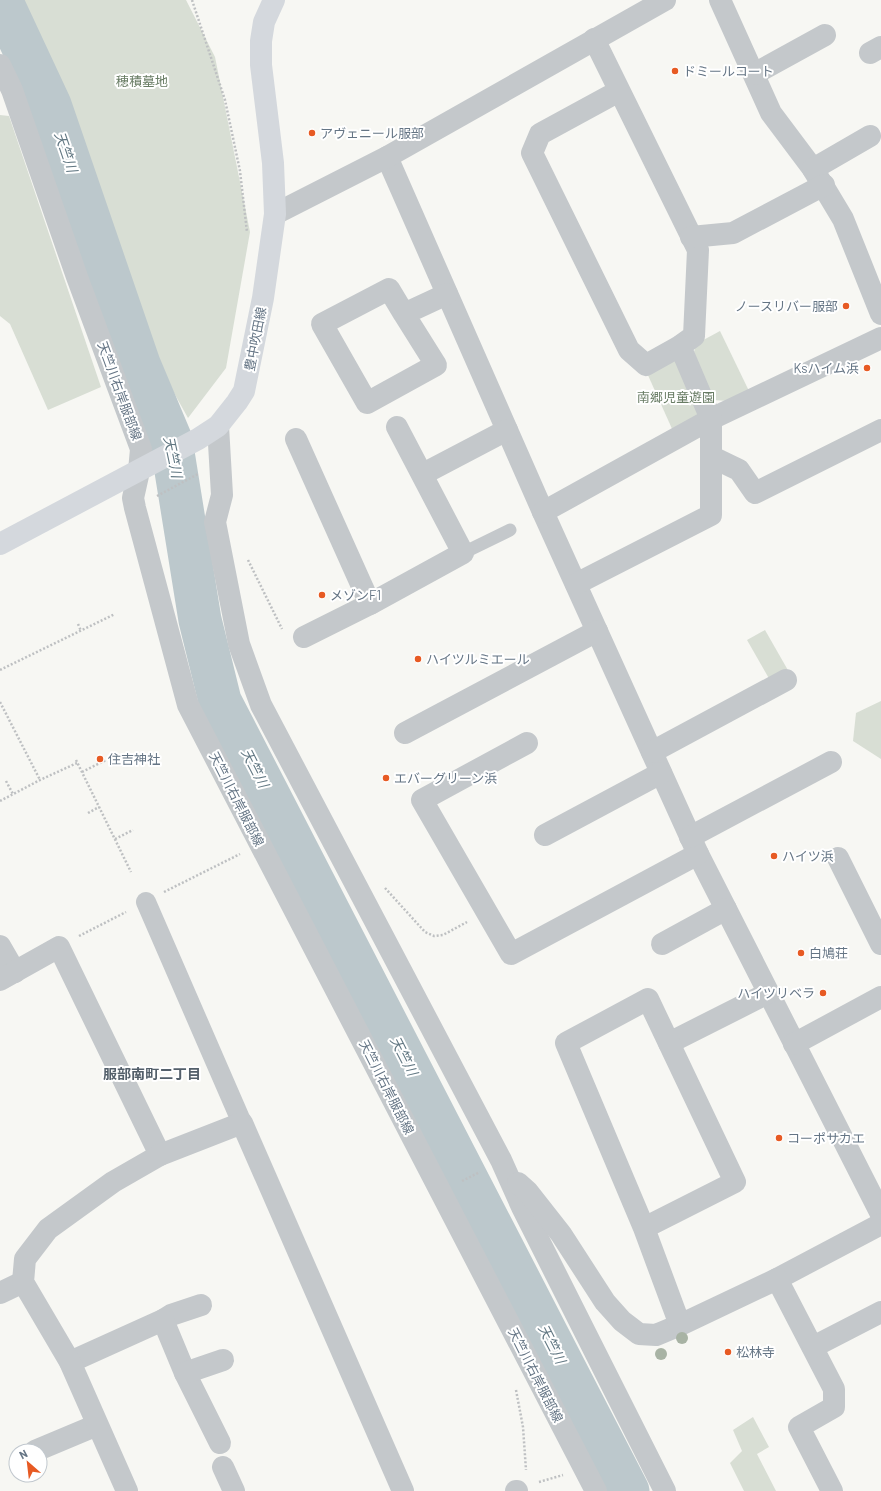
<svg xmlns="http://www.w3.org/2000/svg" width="881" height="1491" font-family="Barlow,'Noto Sans JP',sans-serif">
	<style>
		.green { fill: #d8ded4 }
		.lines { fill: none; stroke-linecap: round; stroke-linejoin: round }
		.river { stroke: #bcc8cc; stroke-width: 43 }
		.path { stroke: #bec0c2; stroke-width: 2.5; stroke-dasharray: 2 2; stroke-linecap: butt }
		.service { stroke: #c4c8cb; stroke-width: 13 }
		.pedestrian { stroke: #c4c8cb; stroke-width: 20 }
		.minor { stroke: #c4c8cb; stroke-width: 22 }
		.secondary { stroke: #d4d8dd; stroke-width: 22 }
		.tree { fill: #a8b3a4 }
		.poi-dot { fill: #e75a23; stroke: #fff; stroke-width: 1.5 }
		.labels { text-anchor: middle; stroke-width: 4; stroke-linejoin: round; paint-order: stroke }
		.poi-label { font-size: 13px; fill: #657585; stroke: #fff; text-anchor: start }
		.park-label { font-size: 13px; fill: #687c64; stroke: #fff }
		.street-label { font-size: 13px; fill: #657585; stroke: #fff }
		.water-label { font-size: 14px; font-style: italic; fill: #617782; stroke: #fff }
		.neighbourhood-label { font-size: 14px; font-weight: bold; fill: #535f6a; stroke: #fff }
	</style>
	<rect width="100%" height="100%" fill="#f7f7f3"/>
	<g class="green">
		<path d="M 22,0 L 186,0 L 215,57 L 250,232 L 226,368 L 188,418 L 153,355 L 66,94 Z"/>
		<path d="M 0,115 L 9,116 L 101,387 L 48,410 L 10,324 L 0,316 Z"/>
		<path d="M 720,331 L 749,391 L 728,401 L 713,400 L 694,352 L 696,344 Z"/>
		<path d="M 676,358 L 700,416 L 673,431 L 647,373 Z"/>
		<path d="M 765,630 L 789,672 L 771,682 L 747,640 Z"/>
		<path d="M 881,701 L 881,759 L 853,741 L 856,713 Z"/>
		<path d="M 753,1417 L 769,1447 L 757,1454 L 776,1491 L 744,1491 L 730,1463 L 742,1451 L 733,1430 Z"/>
	</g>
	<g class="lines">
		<path class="river" d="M 1,0 L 50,105 L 139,364 L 171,440 L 200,620 L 220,701 L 628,1491"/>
		<g class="path">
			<path d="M 192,0 L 225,100 L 240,171 L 247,232"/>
			<path d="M 157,496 L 198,474"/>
			<path d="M 248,560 L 282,629"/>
			<path d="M 78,624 L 81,631"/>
			<path d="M 0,670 L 115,614"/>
			<path d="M 0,702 L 40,780"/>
			<path d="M 76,760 L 131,872"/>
			<path d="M 82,772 L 106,760"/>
			<path d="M 6,781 L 13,794"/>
			<path d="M 0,801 L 40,780 L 77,763"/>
			<path d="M 88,813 L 99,807"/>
			<path d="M 115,839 L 133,830"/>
			<path d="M 385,888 L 425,932 L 434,936 L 443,935 L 467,922"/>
			<path d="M 164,892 L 240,854"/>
			<path d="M 79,936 L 126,912"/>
			<path d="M 462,1181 L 480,1172"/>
			<path d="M 516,1390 L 523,1427 L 526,1470"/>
			<path d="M 539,1482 L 563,1475"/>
		</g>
		<path class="service" d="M 463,553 L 510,530"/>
		<path class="pedestrian" d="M 146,902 L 242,1123"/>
		<g class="minor">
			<path d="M 720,0 L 771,113 L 813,169 L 843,219 L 881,314"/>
			<path d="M 594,39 L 698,250 L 694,336 L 680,346 L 646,365 L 629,350 L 532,153 L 540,134 L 619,91"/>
			<path d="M 870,53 L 881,47"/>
			<path d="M 0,65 L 12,90 L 77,277 L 141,449 L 139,471 L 133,498 L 135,508 L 188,705 L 596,1491"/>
			<path d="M 754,74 L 825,35"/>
			<path d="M 387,157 L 543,512 L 698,854 L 881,1214"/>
			<path d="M 813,169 L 870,136"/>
			<path d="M 275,214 L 387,157 L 665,0"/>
			<path d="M 691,237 L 733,233 L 824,185"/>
			<path d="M 404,314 L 436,365 L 367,403 L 322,324 L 389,289 L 404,314 L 447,294"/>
			<path d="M 218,426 L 222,495 L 215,522 L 239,644 L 261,705 L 501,1160 L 522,1207 L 665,1491"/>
			<path d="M 296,439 L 370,604"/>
			<path d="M 712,457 L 739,470 L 755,493 L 881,430"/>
			<path d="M 423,474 L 507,430"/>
			<path d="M 543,512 L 711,419 L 881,338"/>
			<path d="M 576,584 L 711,515 L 711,419 L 680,346"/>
			<path d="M 304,637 L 370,604 L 463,553 L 397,427"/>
			<path d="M 405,733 L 597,631"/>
			<path d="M 527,743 L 422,800 L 511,954 L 698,854"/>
			<path d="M 652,752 L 786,680"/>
			<path d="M 545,835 L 661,773"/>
			<path d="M 690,837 L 831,762"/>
			<path d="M 838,858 L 881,944"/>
			<path d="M 662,944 L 726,909"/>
			<path d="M 0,946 L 15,972"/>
			<path d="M 0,980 L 59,947 L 160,1155"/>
			<path d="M 669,1043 L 768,993"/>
			<path d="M 794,1044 L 881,997"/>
			<path d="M 518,1183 L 528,1192 L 561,1234 L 605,1302 L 622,1321 L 639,1334 L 656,1335 L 680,1325 L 777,1279 L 881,1224"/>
			<path d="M 644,1228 L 735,1182 L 648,999 L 566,1043 L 644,1228 L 680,1325"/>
			<path d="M 777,1279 L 834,1389 L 834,1407 L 799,1427 L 832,1491"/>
			<path d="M 0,1293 L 23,1282"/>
			<path d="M 163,1320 L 171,1315 L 201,1305"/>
			<path d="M 813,1347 L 881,1312"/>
			<path d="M 70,1362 L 163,1320 L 185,1373 L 220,1443"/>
			<path d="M 185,1373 L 223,1360"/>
			<path d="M 35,1451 L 97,1425"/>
			<path d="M 223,1467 L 234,1491"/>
			<path d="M 127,1491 L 70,1362 L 23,1282 L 25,1259 L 48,1229 L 113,1182 L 160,1155 L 242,1123 L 403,1491"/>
			<path d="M 516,1491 L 517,1491"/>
		</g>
		<path class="secondary" d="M 0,544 L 198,439 L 218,426 L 237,402 L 244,391 L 263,298 L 275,214 L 273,163 L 261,65 L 261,41 L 264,22 L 274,0"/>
	</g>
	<g class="tree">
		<circle cx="682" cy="1338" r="6"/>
		<circle cx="661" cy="1354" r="6"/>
	</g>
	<g class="poi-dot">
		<circle cx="675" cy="71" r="4"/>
		<circle cx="312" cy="133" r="4"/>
		<circle cx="846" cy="306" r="4"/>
		<circle cx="867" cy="368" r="4"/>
		<circle cx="322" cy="595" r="4"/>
		<circle cx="418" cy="659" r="4"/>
		<circle cx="100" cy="759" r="4"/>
		<circle cx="386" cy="778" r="4"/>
		<circle cx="774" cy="856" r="4"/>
		<circle cx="801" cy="953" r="4"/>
		<circle cx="823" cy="993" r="4"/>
		<circle cx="779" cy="1138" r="4"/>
		<circle cx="728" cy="1352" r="4"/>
	</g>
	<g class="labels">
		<g class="poi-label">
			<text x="683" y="76">ドミールコート</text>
			<text x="320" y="138">アヴェニール服部</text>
			<text x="838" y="311" text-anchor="end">ノースリバー服部</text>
			<text x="859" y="373" text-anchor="end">Ksハイム浜</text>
			<text x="330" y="600">メゾンF1</text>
			<text x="426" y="664">ハイツルミエール</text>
			<text x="108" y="764">住吉神社</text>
			<text x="394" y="783">エバーグリーン浜</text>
			<text x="782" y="861">ハイツ浜</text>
			<text x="809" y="958">白鳩荘</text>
			<text x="815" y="998" text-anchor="end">ハイツリベラ</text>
			<text x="787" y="1143">コーポサカエ</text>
			<text x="736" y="1357">松林寺</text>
		</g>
		<g class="park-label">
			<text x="142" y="86">穂積墓地</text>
			<text x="676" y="402">南郷児童遊園</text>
		</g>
		<g class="street-label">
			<text transform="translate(255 339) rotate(-79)" y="5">豊中吹田線</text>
			<text transform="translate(120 391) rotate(70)" y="5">天竺川右岸服部線</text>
			<text transform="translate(237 799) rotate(63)" y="5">天竺川右岸服部線</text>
			<text transform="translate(387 1087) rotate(63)" y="5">天竺川右岸服部線</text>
			<text transform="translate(536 1375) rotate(63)" y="5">天竺川右岸服部線</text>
		</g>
		<g class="water-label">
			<text transform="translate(66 152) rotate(71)" y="5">天竺川</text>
			<text transform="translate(173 457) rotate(78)" y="5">天竺川</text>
			<text transform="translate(255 768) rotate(63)" y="5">天竺川</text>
			<text transform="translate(404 1056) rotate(63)" y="5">天竺川</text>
			<text transform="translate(552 1344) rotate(63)" y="5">天竺川</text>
		</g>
		<g class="neighbourhood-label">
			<text x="152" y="1079">服部南町二丁目</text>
		</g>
	</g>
	<g transform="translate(28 1463) rotate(332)"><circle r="19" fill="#ffffff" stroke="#c1c8ce"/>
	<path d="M0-3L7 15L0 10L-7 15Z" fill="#e75a23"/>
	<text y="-6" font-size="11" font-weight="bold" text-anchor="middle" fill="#657585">N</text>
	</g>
</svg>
